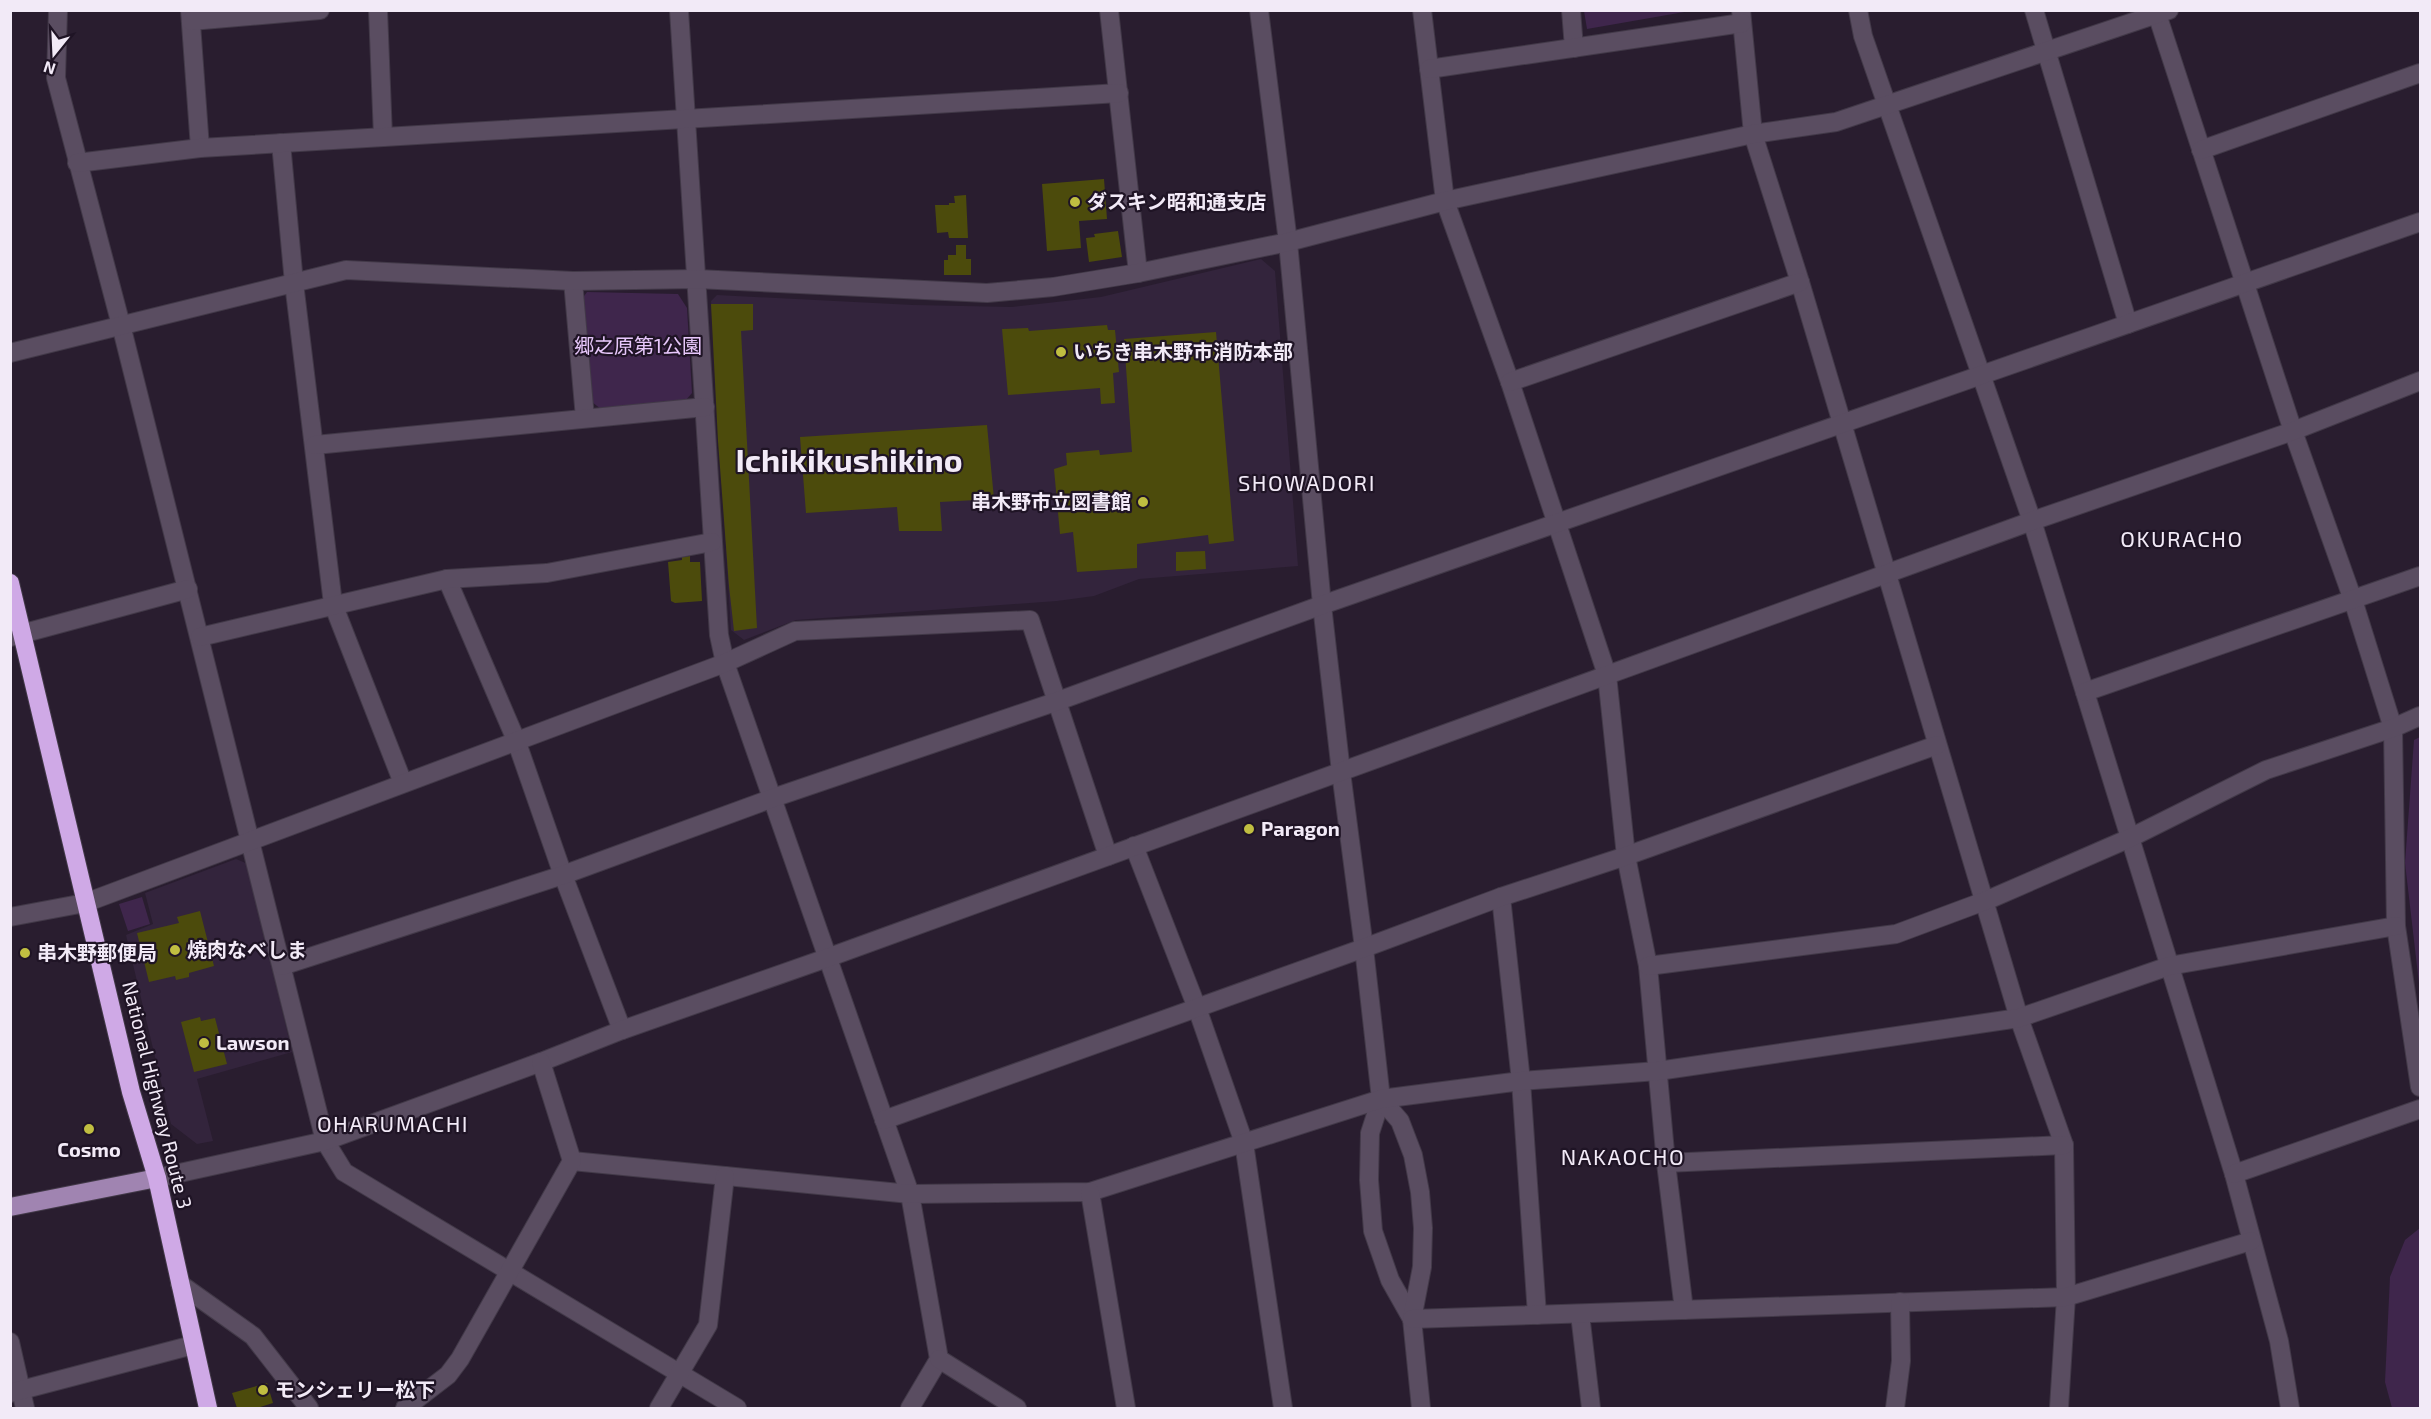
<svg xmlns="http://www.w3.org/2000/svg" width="2431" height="1419" font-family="'Exo 2','Noto Sans JP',sans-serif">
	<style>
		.built { fill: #33243c }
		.green { fill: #3f264c }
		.building { fill: #4c4b0c }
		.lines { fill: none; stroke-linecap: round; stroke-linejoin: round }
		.minor-casing { stroke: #423948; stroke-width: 20 }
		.major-casing { stroke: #423948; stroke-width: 20 }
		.highway-casing { stroke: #423948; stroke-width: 20 }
		.minor { stroke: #5a4d61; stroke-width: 18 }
		.major { stroke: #a084b1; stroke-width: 18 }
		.highway { stroke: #cfa9e6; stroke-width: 18 }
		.poi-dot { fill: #c0be41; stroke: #1f1425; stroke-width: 2 }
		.labels { text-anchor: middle; stroke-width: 4.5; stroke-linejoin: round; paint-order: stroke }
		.poi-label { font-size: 20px; font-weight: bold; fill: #f2eaf7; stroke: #1f1425; text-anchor: start }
		.park-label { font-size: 20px; fill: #e7c7fb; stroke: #1f1425 }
		.street-label { font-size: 20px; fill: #f2eaf7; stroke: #1f1425 }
		.quarter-label { font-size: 22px; letter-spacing: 1.5px; fill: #f2eaf7; stroke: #1f1425 }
		.town-label { font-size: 32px; font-weight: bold; fill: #f2eaf7; stroke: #1f1425 }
	</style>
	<rect width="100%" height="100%" fill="#291d2f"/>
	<g class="built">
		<path d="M 1261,259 L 1275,271 L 1298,566 L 1139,579 L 1094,596 L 1057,601 L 796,620 L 744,640 L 731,630 L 711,301 L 717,295 L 913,305 L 1012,307 L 1101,297 Z"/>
		<path d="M 236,859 L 248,864 L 292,1052 L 197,1079 L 213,1141 L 197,1144 L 171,1124 L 126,935 L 153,924 L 145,893 Z"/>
	</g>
	<g class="green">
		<path d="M 1584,11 L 1584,10 L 1690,11 L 1587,29 Z"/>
		<path d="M 587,292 L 678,294 L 687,308 L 692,393 L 685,401 L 601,409 L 592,402 L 582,299 Z"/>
		<path d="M 2420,737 L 2420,992 L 2405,863 L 2414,740 Z"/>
		<path d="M 142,897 L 150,924 L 128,931 L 119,904 Z"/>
		<path d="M 2420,1228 L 2420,1408 L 2392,1408 L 2385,1382 L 2390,1277 L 2405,1240 Z"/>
	</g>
	<g class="building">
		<path d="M 1104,179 L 1107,219 L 1079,221 L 1081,248 L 1047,251 L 1042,184 Z"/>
		<path d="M 966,195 L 968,238 L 949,238 L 948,232 L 937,233 L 935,205 L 949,205 L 949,203 L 955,203 L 954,196 Z"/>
		<path d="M 1118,231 L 1122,257 L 1089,262 L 1086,238 L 1095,237 L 1094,234 Z"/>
		<path d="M 956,245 L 966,245 L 966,259 L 971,259 L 971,275 L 944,275 L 944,260 L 948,260 L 948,255 L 956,255 Z"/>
		<path d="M 711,304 L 753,304 L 753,330 L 741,331 L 757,628 L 734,631 L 729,586 L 718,441 Z"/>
		<path d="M 1107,325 L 1108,330 L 1115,330 L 1119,372 L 1113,373 L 1115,403 L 1101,404 L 1100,388 L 1008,395 L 1002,329 L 1028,328 L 1029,331 Z"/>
		<path d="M 1216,332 L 1234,541 L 1209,544 L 1208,535 L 1137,544 L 1137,568 L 1077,572 L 1073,532 L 1060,534 L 1054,469 L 1067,465 L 1066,453 L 1099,450 L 1100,455 L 1132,452 L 1124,339 Z"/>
		<path d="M 987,425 L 994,499 L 940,502 L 942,531 L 899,531 L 897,507 L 806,513 L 800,437 Z"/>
		<path d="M 1205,551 L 1206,569 L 1176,571 L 1176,552 Z"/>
		<path d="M 690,556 L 690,562 L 700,562 L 702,601 L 675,603 L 671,601 L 668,562 L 682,560 L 682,557 Z"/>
		<path d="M 200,911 L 214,966 L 189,973 L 189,977 L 176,980 L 175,976 L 149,982 L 137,933 L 179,923 L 177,917 Z"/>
		<path d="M 200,1017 L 201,1021 L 215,1018 L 227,1064 L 194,1072 L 181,1022 Z"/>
		<path d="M 267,1383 L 273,1403 L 257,1408 L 237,1408 L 232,1393 Z"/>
	</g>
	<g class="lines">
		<g class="minor-casing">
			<g id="minor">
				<path d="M 58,10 L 56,78 L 121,325 L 325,1141 L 344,1172 L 737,1408"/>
				<path d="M 190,10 L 200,148"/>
				<path d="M 378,10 L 383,137"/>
				<path d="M 679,10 L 719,635 L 725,663 L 910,1194 L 939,1359 L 910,1408"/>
				<path d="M 1109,10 L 1138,273"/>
				<path d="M 1259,10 L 1288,242 L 1322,605 L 1341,772 L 1364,948 L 1381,1099 L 1370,1133 L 1369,1180 L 1373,1231 L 1390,1280 L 1412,1319"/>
				<path d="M 1422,10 L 1445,201 L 1510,382 L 1607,675 L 1626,856 L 1648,966 L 1666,1163 L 1684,1310"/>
				<path d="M 1571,10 L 1574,48"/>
				<path d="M 1741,10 L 1753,134 L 1800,282 L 2019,1018 L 2064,1145 L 2066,1297 L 2059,1408"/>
				<path d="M 1858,10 L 1863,36 L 2032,521 L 2234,1174 L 2279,1341 L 2290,1408"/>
				<path d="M 2034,10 L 2128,324"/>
				<path d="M 2157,14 L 2293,431 L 2353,600 L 2393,728 L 2396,926 L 2420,1087"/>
				<path d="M 191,21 L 320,10"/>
				<path d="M 1429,69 L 1742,23"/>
				<path d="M 281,143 L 294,283 L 333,604 L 403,783"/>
				<path d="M 2201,150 L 2420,73"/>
				<path d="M 77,163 L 200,148 L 1119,93"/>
				<path d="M 573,281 L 585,418"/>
				<path d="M 10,353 L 346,270 L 573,281 L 697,279 L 987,293 L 1053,287 L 1138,273 L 1288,242 L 1445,201 L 1753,134 L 1836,122 L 2169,10"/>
				<path d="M 1510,382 L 1800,282"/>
				<path d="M 315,445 L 705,407"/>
				<path d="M 447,579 L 516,740 L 563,875 L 622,1030"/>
				<path d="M 10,637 L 188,589"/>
				<path d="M 200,637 L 447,579 L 547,573 L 712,542"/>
				<path d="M 2085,692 L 2420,576"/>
				<path d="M 1134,846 L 1197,1008 L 1244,1143 L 1283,1408"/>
				<path d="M 1501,897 L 1521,1081 L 1537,1315"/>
				<path d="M 10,917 L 85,903 L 725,663 L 795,631 L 1030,620 L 1108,856"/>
				<path d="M 282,966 L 563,875 L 773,798 L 1058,701 L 1322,605 L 2420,222"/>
				<path d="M 1648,966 L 1896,934 L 1990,899 L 2130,838 L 2266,770 L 2393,728 L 2420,716"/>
				<path d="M 1381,1099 L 1400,1121 L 1413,1155 L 1420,1192 L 1423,1228 L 1422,1267 L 1412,1319 L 1421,1408"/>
				<path d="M 884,1120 L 1364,948 L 1501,897 L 1626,856 L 1937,745"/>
				<path d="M 572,1161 L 910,1194 L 1090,1192 L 1381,1099 L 1521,1081 L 1658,1071 L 2019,1018 L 2169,966 L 2396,926"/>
				<path d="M 1666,1163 L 2064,1145"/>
				<path d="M 2234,1174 L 2420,1109"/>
				<path d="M 157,1178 L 325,1141 L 541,1062 L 622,1030 L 827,958 L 2032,521 L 2293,431 L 2420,381"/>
				<path d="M 1090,1192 L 1126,1408"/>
				<path d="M 180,1284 L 253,1336 L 309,1408"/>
				<path d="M 1580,1314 L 1591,1408"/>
				<path d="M 1412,1319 L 2066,1297 L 2251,1241"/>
				<path d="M 10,1342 L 25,1408"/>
				<path d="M 939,1359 L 1017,1408"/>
				<path d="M 10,1393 L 193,1345"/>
				<path d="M 405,1408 L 448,1375 L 460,1359 L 572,1161 L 541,1062"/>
				<path d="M 659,1408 L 708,1325 L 725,1176"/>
				<path d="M 1895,1408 L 1901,1361 L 1900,1302"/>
			</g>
		</g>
		<g class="major-casing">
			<path id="major" d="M 10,1207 L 157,1178"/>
		</g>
		<g class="highway-casing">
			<path id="highway" d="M 10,583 L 131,1092 L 157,1178 L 208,1408"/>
		</g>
		<use href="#minor" class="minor"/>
		<use href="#major" class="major"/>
		<use href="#highway" class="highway"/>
	</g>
	<g class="poi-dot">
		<circle cx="1075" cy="202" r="6"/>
		<circle cx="1061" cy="352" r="6"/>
		<circle cx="1143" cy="502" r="6"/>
		<circle cx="1249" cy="829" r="6"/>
		<circle cx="175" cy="950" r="6"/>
		<circle cx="25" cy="953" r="6"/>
		<circle cx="204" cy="1043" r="6"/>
		<circle cx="89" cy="1129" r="6"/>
		<circle cx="263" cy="1390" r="6"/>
	</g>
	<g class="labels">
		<g class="poi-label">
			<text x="1087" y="209">ダスキン昭和通支店</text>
			<text x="1073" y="359">いちき串木野市消防本部</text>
			<text x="1131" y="509" text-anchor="end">串木野市立図書館</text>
			<text x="1261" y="836">Paragon</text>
			<text x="187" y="957">焼肉なべしま</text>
			<text x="37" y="960">串木野郵便局</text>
			<text x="216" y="1050">Lawson</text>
			<text x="89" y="1157" text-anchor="middle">Cosmo</text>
			<text x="275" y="1397">モンシェリー松下</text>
		</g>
		<g class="park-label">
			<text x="638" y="353">郷之原第1公園</text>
		</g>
		<g class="street-label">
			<text transform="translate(157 1095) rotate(76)" y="7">National Highway Route 3</text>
		</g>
		<g class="quarter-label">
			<text x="1307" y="491">SHOWADORI</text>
			<text x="2182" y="547">OKURACHO</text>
			<text x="393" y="1132">OHARUMACHI</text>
			<text x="1623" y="1165">NAKAOCHO</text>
		</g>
		<g class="town-label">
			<text x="849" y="472">Ichikikushikino</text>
		</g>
	</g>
	<rect width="2431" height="1419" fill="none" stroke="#f2eaf7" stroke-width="24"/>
	<g transform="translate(54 54) rotate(198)" stroke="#1f1425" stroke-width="4.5" paint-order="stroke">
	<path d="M0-4.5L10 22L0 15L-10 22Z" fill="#f2eaf7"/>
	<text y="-9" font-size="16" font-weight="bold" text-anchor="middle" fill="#f2eaf7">N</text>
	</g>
</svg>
